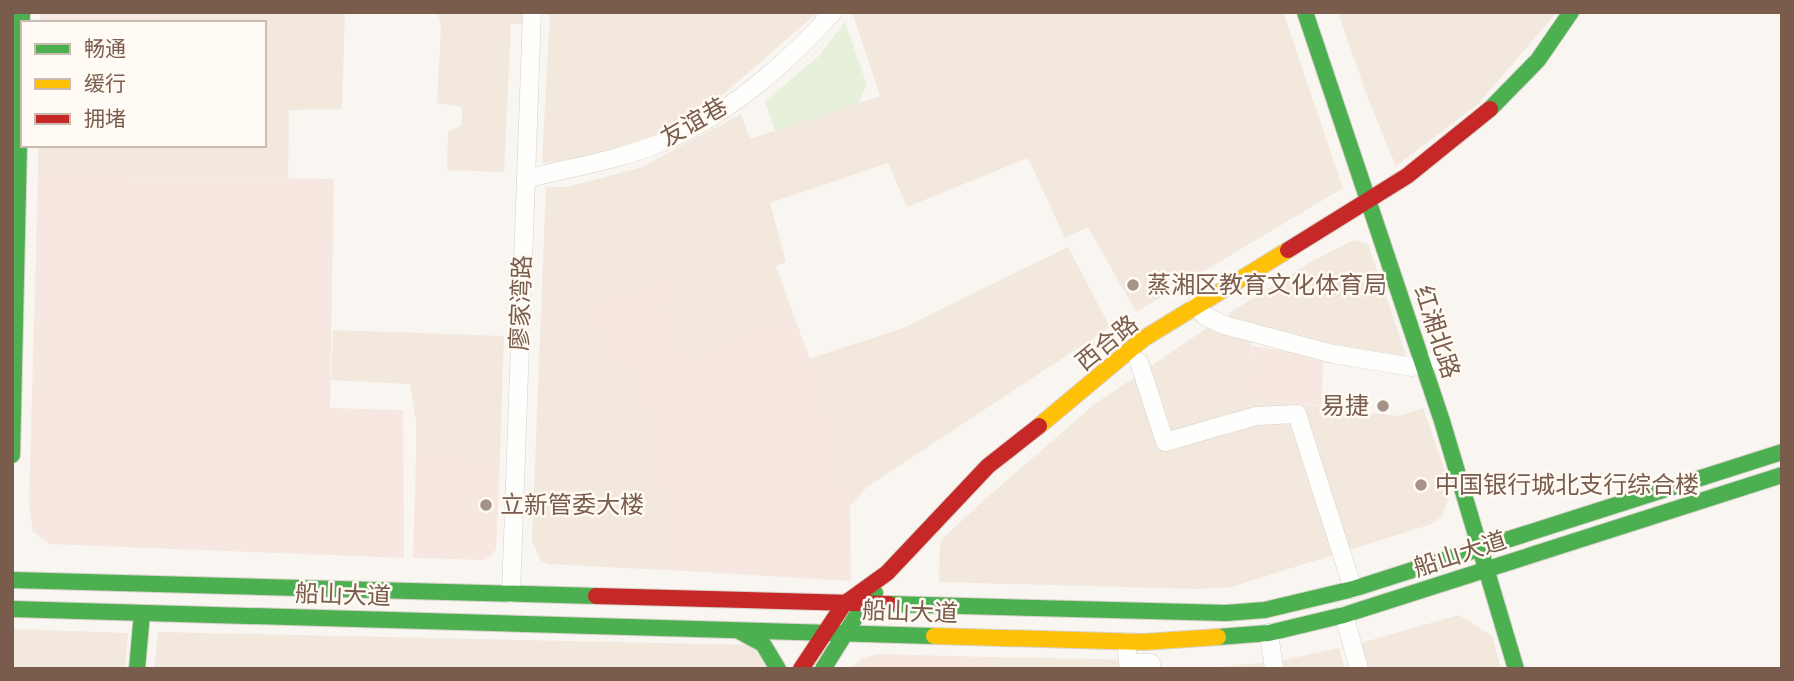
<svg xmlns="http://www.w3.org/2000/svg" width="1794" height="681" font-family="'Varela Round','Noto Sans SC',sans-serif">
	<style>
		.residential { fill: #f2e8de }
		.commercial { fill: #f6e8e1 }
		.green { fill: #e7f0db }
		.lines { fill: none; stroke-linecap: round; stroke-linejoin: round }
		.street-casing { stroke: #d7d1cb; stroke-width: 19 }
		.fast-casing { stroke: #d9d2cb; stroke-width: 18 }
		.slow-casing { stroke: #d9d2cb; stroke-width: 18 }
		.jam-casing { stroke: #d9d2cb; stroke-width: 18 }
		.street { stroke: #fefefd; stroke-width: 18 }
		.fast { stroke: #4caf50; stroke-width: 16 }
		.slow { stroke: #ffc107; stroke-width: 16 }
		.jam { stroke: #c62828; stroke-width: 16 }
		.poi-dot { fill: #a69286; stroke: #fffaf3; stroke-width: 2.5 }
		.labels { text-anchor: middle; stroke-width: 5; stroke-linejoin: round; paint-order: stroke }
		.street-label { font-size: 24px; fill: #7a5c4d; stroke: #fffaf3 }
		.poi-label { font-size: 24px; fill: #7a5c4d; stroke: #fffaf3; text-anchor: start }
	</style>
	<rect width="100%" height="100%" fill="#f9f5f0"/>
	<g class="residential">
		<path d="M 161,12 L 345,12 L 342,109 L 289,110 L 288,178 L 38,175 L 38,145 L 264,145 L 264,23 L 161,23 Z"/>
		<path d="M 438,12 L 522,12 L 522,24 L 511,24 L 504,172 L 447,170 L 448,132 L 462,125 L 462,107 L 437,103 L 441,28 Z"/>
		<path d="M 550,12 L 818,12 L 713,103 L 652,136 L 583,158 L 542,163 Z"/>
		<path d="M 852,12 L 1283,12 L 1343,188 L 1136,312 L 1088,227 L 1065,238 L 1028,158 L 907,207 L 888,163 L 770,203 L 786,262 L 776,266 L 793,313 L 690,356 L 668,309 L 667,275 L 618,364 L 633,375 L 646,427 L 654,480 L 669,526 L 667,570 L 548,564 L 540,560 L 532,541 L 546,187 L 568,187 L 642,167 L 741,114 L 750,139 L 880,96 Z"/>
		<path d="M 1338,12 L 1557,12 L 1478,104 L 1396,166 L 1368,99 Z"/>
		<path d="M 1354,240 L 1368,244 L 1406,355 L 1397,358 L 1335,349 L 1231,321 L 1228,314 L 1316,259 Z"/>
		<path d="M 1068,247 L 1110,327 L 867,487 L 850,506 L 831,416 L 809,359 L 903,328 Z"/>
		<path d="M 1210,326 L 1252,337 L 1247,398 L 1399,416 L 1423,408 L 1448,479 L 1450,494 L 1442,516 L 1432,524 L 1231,587 L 1198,589 L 939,582 L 940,541 L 984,500 L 1095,404 Z"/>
		<path d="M 333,330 L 504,336 L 500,457 L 416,455 L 416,421 L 410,384 L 331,380 Z"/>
		<path d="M 1459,615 L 1492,636 L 1501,669 L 1368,669 L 1361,643 Z"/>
		<path d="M 12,629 L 128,633 L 125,669 L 12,669 Z"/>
		<path d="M 158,632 L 750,645 L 772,669 L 154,669 Z"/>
		<path d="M 1339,648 L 1345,669 L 1198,669 L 1279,661 Z"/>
		<path d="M 990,657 L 1146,660 L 1147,669 L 989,669 Z"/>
	</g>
	<g class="commercial">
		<rect x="40" y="12" width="121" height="11"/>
		<path d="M 38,175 L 334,179 L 330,408 L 403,410 L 404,558 L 50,544 L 33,532 L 29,505 Z"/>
		<path d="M 667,275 L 678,305 L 668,309 L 690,356 L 793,313 L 831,416 L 850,506 L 851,581 L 667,570 L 669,526 L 654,480 L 646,427 L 633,375 L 618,364 L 602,360 L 585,305 Z"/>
		<path d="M 1252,346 L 1324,357 L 1321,406 L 1246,398 Z"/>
		<path d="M 416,455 L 500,457 L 496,549 L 491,556 L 484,560 L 413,558 Z"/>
		<path d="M 878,654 L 990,657 L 989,669 L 849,669 L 863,658 Z"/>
	</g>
	<path class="green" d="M 845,22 L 867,85 L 858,103 L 775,131 L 765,101 L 819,56 Z"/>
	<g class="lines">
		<g class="street-casing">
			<g id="street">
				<path d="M 526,179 C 568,168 614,161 655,145 C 722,120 786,65 833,12"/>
				<path d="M 1195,306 L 1205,316 L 1224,325 L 1333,354 L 1412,367 L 1436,360"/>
				<path d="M 1139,362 L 1165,442 L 1256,416 L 1297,414 L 1353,589"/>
				<path d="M 511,594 L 532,12"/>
				<path d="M 1344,615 L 1359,669"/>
				<path d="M 1269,633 L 1274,669"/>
				<path d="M 1126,642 L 1128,663 L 1151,663 L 1151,669"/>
			</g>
		</g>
		<g class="fast-casing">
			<g id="fast">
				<path d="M 1305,12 L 1442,421 L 1516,669"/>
				<path d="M 1490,109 L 1538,60 L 1571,12"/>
				<path d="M 12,455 L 22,12"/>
				<path d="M 12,580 L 596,596"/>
				<path d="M 889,604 L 1226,613 L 1265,610 L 1353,589 L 1782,452"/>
				<path d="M 12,609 L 934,636"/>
				<path d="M 739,631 L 763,644 L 778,669"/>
				<path d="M 1218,637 L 1269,633 L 1344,615 L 1782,475"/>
				<path d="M 137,669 L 142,613"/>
				<path d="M 823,669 L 863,605 L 875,593"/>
			</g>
		</g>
		<g class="slow-casing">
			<g id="slow">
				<path d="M 1039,426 L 1143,339 L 1288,250"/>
				<path d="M 934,636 L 1143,642 L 1218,637"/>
			</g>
		</g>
		<g class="jam-casing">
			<g id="jam">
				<path d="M 1288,250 L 1407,176 L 1490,109"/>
				<path d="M 596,596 L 889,604"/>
				<path d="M 801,669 L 844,604 L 887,573 L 988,466 L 1039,426"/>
			</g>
		</g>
		<use href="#street" class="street"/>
		<use href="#fast" class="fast"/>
		<use href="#slow" class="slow"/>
		<use href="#jam" class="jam"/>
	</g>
	<g class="poi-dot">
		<circle cx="1133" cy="285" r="7"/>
		<circle cx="1383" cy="406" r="7"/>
		<circle cx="1421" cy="485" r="7"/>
		<circle cx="486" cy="505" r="7"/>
	</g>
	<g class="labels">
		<g class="street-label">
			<text transform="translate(694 122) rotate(-30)" y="8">友谊巷</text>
			<text transform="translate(521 303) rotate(-88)" y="8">廖家湾路</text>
			<text transform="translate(1437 332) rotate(72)" y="8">红湘北路</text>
			<text transform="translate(1107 343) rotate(-39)" y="8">西合路</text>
			<text transform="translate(1460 554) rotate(-18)" y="8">船山大道</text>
			<text transform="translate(343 595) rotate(2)" y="8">船山大道</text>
			<text transform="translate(910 612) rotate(2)" y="8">船山大道</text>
		</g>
		<g class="poi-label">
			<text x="1147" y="293">蒸湘区教育文化体育局</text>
			<text x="1369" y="414" text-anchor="end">易捷</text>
			<text x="1435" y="493">中国银行城北支行综合楼</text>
			<text x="500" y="513">立新管委大楼</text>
		</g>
	</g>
	<rect width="1794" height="681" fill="none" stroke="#7a5c4d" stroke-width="28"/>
	<rect x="21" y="21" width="245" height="126" fill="#fffaf3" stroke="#cabbb1" stroke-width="2"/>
	<rect x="35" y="44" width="35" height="10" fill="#4caf50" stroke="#cabbb1" stroke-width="2"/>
	<text x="84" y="56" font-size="21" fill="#7a5c4d">畅通</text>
	<rect x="35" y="79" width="35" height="10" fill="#ffc107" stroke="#cabbb1" stroke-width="2"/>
	<text x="84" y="91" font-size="21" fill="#7a5c4d">缓行</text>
	<rect x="35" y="114" width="35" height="10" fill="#c62828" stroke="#cabbb1" stroke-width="2"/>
	<text x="84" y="126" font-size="21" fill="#7a5c4d">拥堵</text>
</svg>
